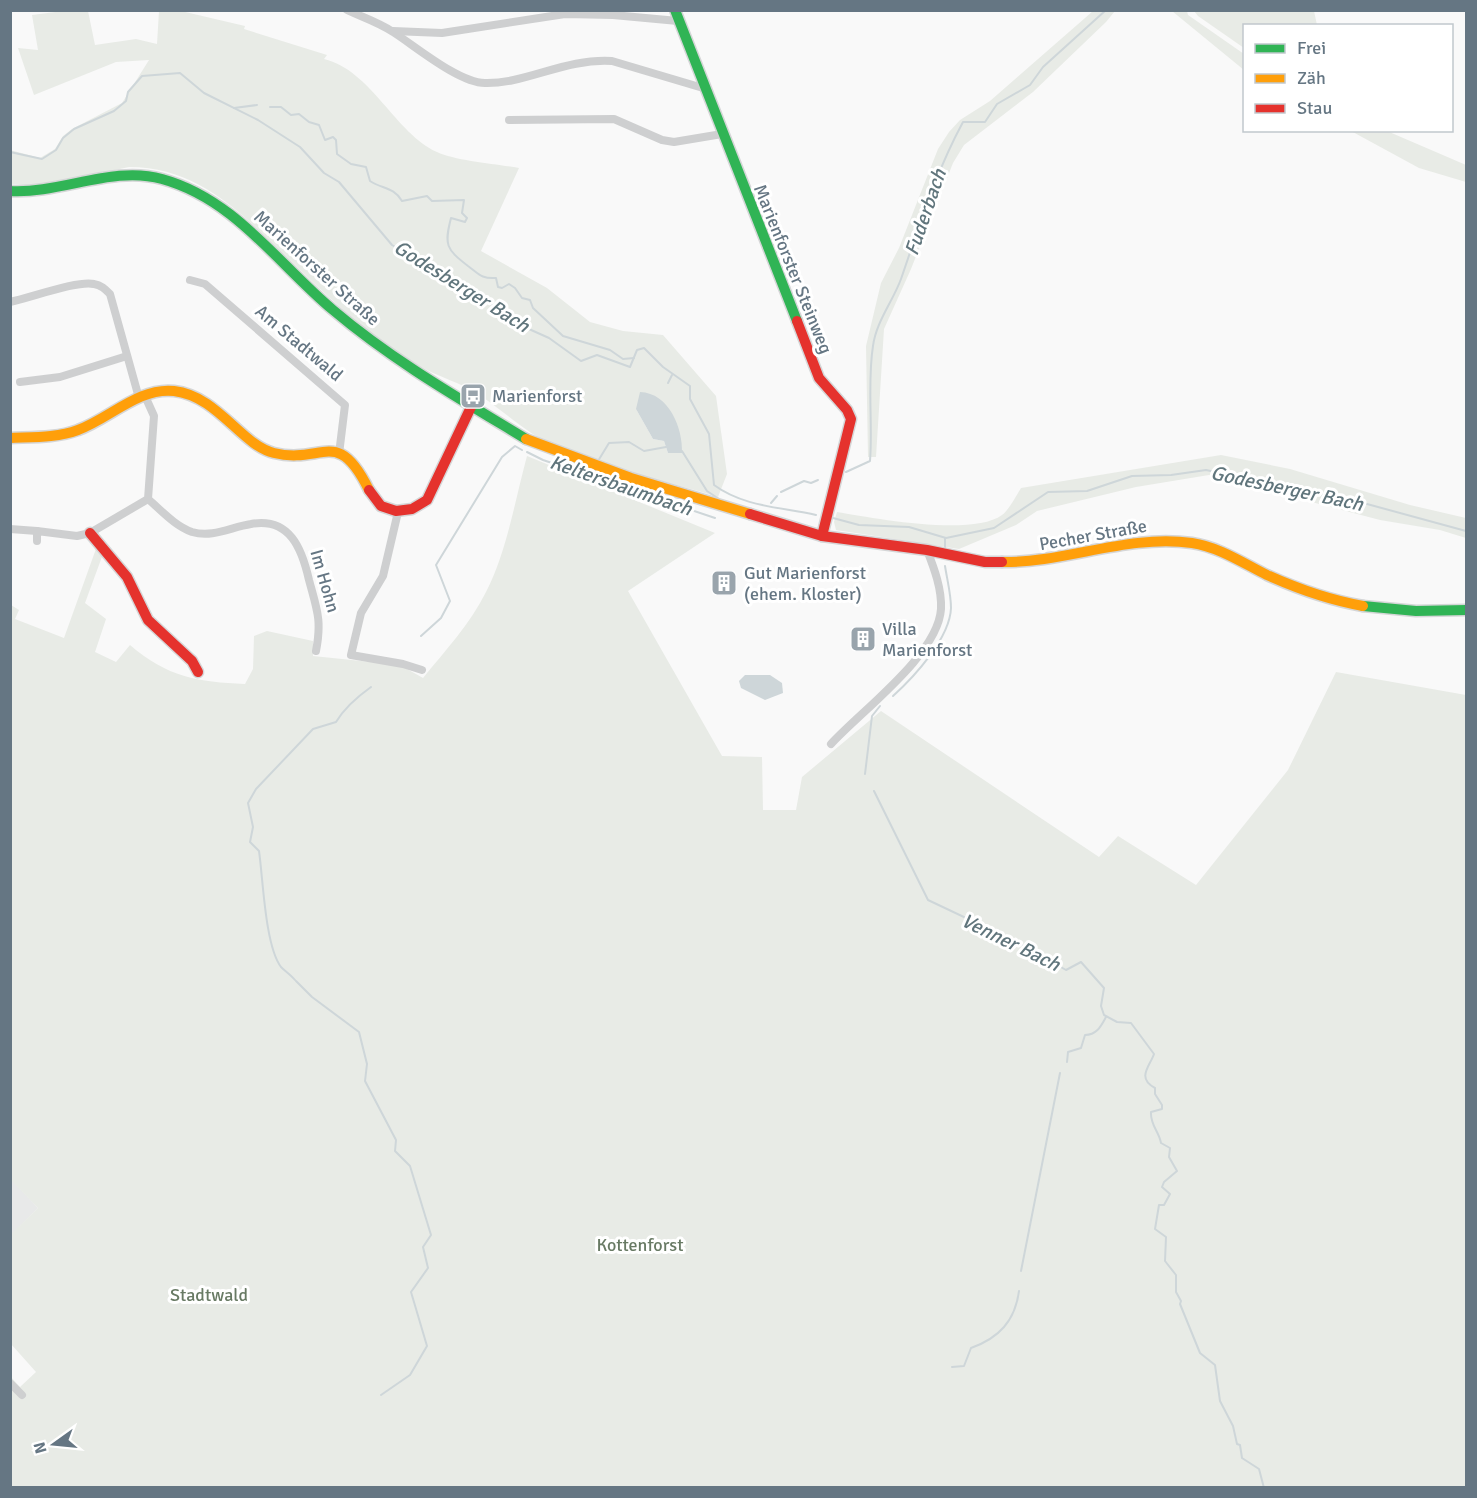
<svg xmlns="http://www.w3.org/2000/svg" width="1477" height="1498" font-family="Signika,sans-serif">
	<style>
		.built { fill: #e8e9e9 }
		.green { fill: #e8ebe6; fill-rule: evenodd }
		.water { fill: #ced6d9 }
		.lines { fill: none; stroke-linecap: round; stroke-linejoin: round }
		.stream { stroke: #ced6d9; stroke-width: 2 }
		.fast-casing { stroke: #d5d6d7; stroke-width: 13 }
		.slow-casing { stroke: #d5d6d7; stroke-width: 13 }
		.jam-casing { stroke: #d5d6d7; stroke-width: 13 }
		.street { stroke: #cecfd0; stroke-width: 8 }
		.fast { stroke: #30b455; stroke-width: 10 }
		.slow { stroke: #ff9f0a; stroke-width: 10 }
		.jam { stroke: #e5322d; stroke-width: 10 }
		.labels { text-anchor: middle; stroke-width: 6; stroke-linejoin: round; paint-order: stroke }
		.street-label { font-size: 18px; fill: #657683; stroke: #fff }
		.poi-label { font-size: 18px; fill: #657683; stroke: #fff; text-anchor: start }
		.park-label { font-size: 18px; fill: #687a64; stroke: #fff }
		.water-label { font-size: 20px; font-style: italic; fill: #60757c; stroke: #fff }
	</style>
	<rect width="100%" height="100%" fill="#f9f9f9"/>
	<path class="built" d="M 11,1179 L 38,1208 L 11,1235 Z"/>
	<g class="green">
		<path d="M 63,11 L 88,11 L 95,45 L 136,39 L 157,44 L 159,11 L 181,11 L 245,26 L 244,29 L 327,55 L 324,59 C 371,70 396,134 437,152 C 456,161 497,164 519,168 L 481,251 L 547,288 L 590,322 L 623,331 L 663,335 L 716,396 L 727,474 L 718,497 C 665,481 610,468 558,447 C 527,435 506,412 479,395 C 461,382 437,377 418,365 C 374,339 335,304 298,268 C 248,221 204,167 129,167 L 40,186 L 11,184 L 10,150 L 40,158 L 55,149 L 63,136 L 72,129 L 122,103 L 149,60 L 116,62 L 34,95 L 18,48 L 38,50 L 32,15 ZM 636,409 L 682,453 L 668,453 L 664,441 L 653,439 Z"/>
		<path d="M 1093,11 L 1115,11 L 1106,22 L 1033,92 L 964,145 L 953,163 L 911,269 L 884,329 L 876,457 L 868,457 L 866,346 L 881,283 L 899,248 L 938,149 L 949,132 L 960,120 L 990,101 Z"/>
		<path d="M 1172,11 L 1187,11 L 1188,15 L 1244,54 L 1244,70 Z"/>
		<path d="M 1194,11 L 1314,11 L 1317,25 L 1244,26 L 1244,48 L 1198,16 Z"/>
		<path d="M 1351,131 L 1387,131 L 1466,165 L 1466,182 L 1419,168 Z"/>
		<path d="M 1221,455 L 1290,469 L 1410,505 L 1466,518 L 1466,538 L 1440,530 L 1380,520 L 1209,475 L 1136,487 L 1037,511 L 1016,525 L 959,549 L 836,530 L 834,522 L 837,512 C 873,518 972,537 1002,515 C 1009,510 1016,496 1021,488 Z"/>
		<path d="M 527,456 L 715,533 L 628,591 L 722,756 L 762,757 L 763,810 L 796,810 L 802,777 L 881,711 L 1099,857 L 1118,836 L 1196,885 L 1288,770 L 1336,672 L 1466,695 L 1466,1487 L 11,1487 L 10,1376 L 20,1387 L 36,1372 L 11,1344 L 10,1235 L 38,1208 L 10,1179 L 11,605 L 19,610 L 15,619 L 64,638 L 97,546 L 103,554 L 85,603 L 106,619 L 95,652 L 116,662 L 130,645 C 167,677 198,682 245,684 L 253,669 L 254,636 L 267,631 L 313,641 L 313,656 L 400,665 L 423,678 C 445,651 470,624 486,592 C 507,551 515,500 527,456 Z"/>
	</g>
	<g class="water">
		<path d="M 640,392 C 669,393 683,428 682,453 L 668,453 L 664,441 L 653,439 L 636,409 Z"/>
		<path d="M 745,675 L 770,675 L 782,683 L 783,693 L 765,700 L 741,688 L 739,681 Z"/>
	</g>
	<g class="lines">
		<g class="stream">
			<path d="M 270,107 L 281,107 L 291,115 L 299,114 L 309,122 L 319,125 L 325,140 L 333,137 L 336,140 L 337,154 L 351,164 L 366,167 L 370,181 C 382,189 394,187 402,201 L 427,196 L 432,201 L 464,200 L 462,213 L 467,218 L 465,222 L 451,218 C 444,245 446,249 468,266 C 479,274 481,279 496,278 L 498,287 L 502,288 L 509,284 L 515,288 L 522,298 L 530,300 L 533,308 L 563,336 L 610,350 L 623,359 L 634,358"/>
			<path d="M 234,108 L 257,105"/>
			<path d="M 10,152 L 42,159 L 56,150 L 63,138 L 74,129 L 114,111 L 126,101 L 128,92 L 142,76 L 180,73 L 204,93 L 258,120 L 300,147 L 324,173 L 339,182 L 392,245 L 450,278 L 451,282 L 466,292 L 482,297 L 520,325 L 549,338 L 581,361 L 597,355 L 630,367 L 637,350 L 644,348 L 663,367 L 690,386 L 690,399 L 709,434 L 714,485 C 744,507 781,507 816,515"/>
			<path d="M 668,383 L 672,375"/>
			<path d="M 682,451 L 707,491 L 719,499"/>
			<path d="M 527,452 L 543,460 L 715,518"/>
			<path d="M 598,461 L 609,443 L 629,442 L 644,451 L 666,447"/>
			<path d="M 846,472 L 870,461 C 873,423 867,383 873,346 C 876,322 893,301 901,279 C 920,224 935,174 963,122 L 985,122 L 997,104 L 1030,85 L 1043,67 L 1106,10"/>
			<path d="M 781,492 L 804,481 L 811,483 L 818,480"/>
			<path d="M 771,503 L 777,496"/>
			<path d="M 833,518 L 859,525 L 909,527 L 946,538 L 994,528 L 1048,492 L 1087,491 L 1132,476 L 1171,475 L 1206,470 L 1367,504 L 1466,531"/>
			<path d="M 945,548 L 945,538"/>
			<path d="M 421,636 L 441,618 L 450,601 L 436,565 L 502,457 L 515,446 L 522,450"/>
			<path d="M 893,696 C 914,677 950,638 951,608 C 951,594 947,579 945,566"/>
			<path d="M 865,774 L 872,716 L 880,706"/>
			<path d="M 874,791 L 928,900 L 1019,943 L 1066,970 L 1081,962 L 1104,988 L 1101,1006 L 1104,1015 L 1117,1022 L 1131,1023 L 1154,1054 C 1150,1066 1136,1078 1155,1088 L 1155,1094 L 1162,1105 L 1162,1109 L 1151,1112 C 1150,1125 1159,1131 1161,1143 L 1170,1148 L 1169,1157 L 1177,1171 L 1164,1182 L 1162,1187 L 1170,1194 L 1164,1205 L 1159,1205 L 1155,1229 L 1166,1237 L 1165,1261 L 1176,1275 L 1176,1292 L 1181,1301 L 1180,1304 L 1200,1353 L 1215,1365 L 1220,1401 L 1233,1426 L 1237,1444 L 1240,1445 L 1242,1458 L 1259,1469 L 1264,1488"/>
			<path d="M 295,980 C 291,975 285,971 281,967 C 265,946 263,878 259,851 L 250,842 L 253,827 L 248,803 L 256,789 L 313,729 L 336,722 C 345,707 357,697 371,687"/>
			<path d="M 296,981 L 312,997 L 359,1032 L 367,1064 L 365,1081 L 396,1140 L 395,1151 L 410,1166 L 431,1235 L 423,1247 L 428,1268 L 411,1292 L 427,1346 L 410,1375 L 381,1395"/>
			<path d="M 1067,1062 L 1068,1052 L 1081,1048 L 1085,1035 C 1097,1035 1101,1026 1106,1017"/>
			<path d="M 1021,1271 L 1060,1073"/>
			<path d="M 952,1367 L 964,1366 L 971,1348 C 999,1338 1015,1321 1019,1291"/>
		</g>
		<g class="fast-casing">
			<g id="fast">
				<path d="M 675,10 L 797,321"/>
				<path d="M 10,191 C 61,194 113,165 162,179 C 235,199 278,264 333,310 C 392,360 460,399 526,439"/>
				<path d="M 1363,606 L 1416,611 L 1466,610"/>
			</g>
		</g>
		<g class="slow-casing">
			<g id="slow">
				<path d="M 10,438 C 32,437 57,438 78,430 C 109,419 139,387 174,391 C 218,396 241,445 274,453 C 323,465 337,425 369,490"/>
				<path d="M 526,439 L 631,478 L 750,514"/>
				<path d="M 1002,562 C 1066,563 1127,534 1192,543 C 1219,547 1243,563 1267,575 C 1298,589 1329,600 1363,606"/>
			</g>
		</g>
		<g class="jam-casing">
			<g id="jam">
				<path d="M 797,321 L 819,378 L 847,410 L 851,419 L 822,536"/>
				<path d="M 369,490 L 381,506 L 396,511 L 412,509 L 427,500 L 471,407"/>
				<path d="M 750,514 L 822,536 L 927,550 L 985,562 L 1002,562"/>
				<path d="M 90,533 L 127,577 L 148,620 L 192,661 L 198,672"/>
			</g>
		</g>
		<g class="street">
			<path d="M 347,10 C 362,17 380,23 393,32 C 415,46 459,83 485,83 C 526,84 565,58 612,61 L 703,88"/>
			<path d="M 393,31 L 442,33 L 565,14 L 613,15 L 678,21"/>
			<path d="M 509,120 L 614,119 L 662,140 L 674,142 L 722,134"/>
			<path d="M 190,280 L 205,284 L 345,405 L 339,454"/>
			<path d="M 10,302 C 30,298 78,280 94,284 C 101,285 105,289 110,294 L 139,398"/>
			<path d="M 20,382 L 60,377 L 127,356"/>
			<path d="M 148,499 C 162,511 175,526 192,532 C 213,538 231,527 251,524 C 290,517 302,549 309,580 C 317,610 322,620 316,651"/>
			<path d="M 398,512 L 383,576 L 361,613 L 351,655 L 403,664 L 422,670"/>
			<path d="M 10,529 L 37,531"/>
			<path d="M 37,541 L 37,531 L 77,536 L 90,533 L 148,499 L 154,416 L 145,396"/>
			<path d="M 831,744 C 861,711 938,655 941,609 C 942,589 934,568 927,550"/>
			<path d="M 10,1383 L 22,1395"/>
		</g>
		<use href="#fast" class="fast"/>
		<use href="#slow" class="slow"/>
		<use href="#jam" class="jam"/>
	</g>
	<defs>
		<g id="bus-square" transform="scale(1.35)"><rect x="-9" y="-9" width="18" height="18" rx="4" fill="#99a4ac" stroke="#fff"/><path d="M-5-6H5V4H4V6H2V4H-2V6H-4V4H-5ZM-3.5-4V0h7V-4ZM-3.5 1.2v1.5H-2V1.2ZM2 1.2v1.5H3.5V1.2Z" fill="#fff"/></g>
		<g id="building-square" transform="scale(1.35)"><rect x="-9" y="-9" width="18" height="18" rx="4" fill="#99a4ac" stroke="#fff"/><path d="M-4-6H4V6H1V3H-1V6H-4ZM-2.5-4.3h1.7v1.8h-1.7ZM.8-4.3h1.7v1.8H.8ZM-2.5-1h1.7V.8h-1.7ZM.8-1h1.7V.8H.8Z" fill="#fff"/></g>
	</defs>
	<g fill-rule="evenodd">
		<use href="#bus-square" x="473" y="396"/>
		<use href="#building-square" x="724" y="583"/>
		<use href="#building-square" x="863" y="639"/>
	</g>
	<g class="labels">
		<g class="street-label">
			<text transform="translate(317 268) rotate(42)" y="6">Marienforster Straße</text>
			<text transform="translate(793 269) rotate(68)" y="6">Marienforster Steinweg</text>
			<text transform="translate(299 343) rotate(40)" y="6">Am Stadtwald</text>
			<text transform="translate(1093 535) rotate(-10)" y="6">Pecher Straße</text>
			<text transform="translate(325 581) rotate(74)" y="6">Im Hohn</text>
		</g>
		<g class="poi-label">
			<text x="492" y="402">Marienforst</text>
			<text x="744" y="579">Gut Marienforst<tspan x="744" dy="21">(ehem. Kloster)</tspan></text>
			<text x="882" y="635">Villa<tspan x="882" dy="21">Marienforst</tspan></text>
		</g>
		<g class="park-label">
			<text x="640" y="1251">Kottenforst</text>
			<text x="209" y="1301">Stadtwald</text>
		</g>
		<g class="water-label">
			<text transform="translate(925 212) rotate(-71)" y="7">Fuderbach</text>
			<text transform="translate(462 286) rotate(32)" y="7">Godesberger Bach</text>
			<text transform="translate(621 485) rotate(19)" y="7">Keltersbaumbach</text>
			<text transform="translate(1287 488) rotate(12)" y="7">Godesberger Bach</text>
			<text transform="translate(1011 942) rotate(26)" y="7">Venner Bach</text>
		</g>
	</g>
	<rect width="1477" height="1498" fill="none" stroke="#657683" stroke-width="24"/>
	<rect x="1243" y="24" width="210" height="108" fill="#ffffff" stroke="#c1c8cd" stroke-width="1.5"/>
	<rect x="1255" y="44" width="30" height="9" fill="#30b455" stroke="#c1c8cd" stroke-width="1.5"/>
	<text x="1297" y="54" font-size="18" fill="#657683">Frei</text>
	<rect x="1255" y="74" width="30" height="9" fill="#ff9f0a" stroke="#c1c8cd" stroke-width="1.5"/>
	<text x="1297" y="84" font-size="18" fill="#657683">Zäh</text>
	<rect x="1255" y="104" width="30" height="9" fill="#e5322d" stroke="#c1c8cd" stroke-width="1.5"/>
	<text x="1297" y="114" font-size="18" fill="#657683">Stau</text>
	<g transform="translate(54 1444) rotate(255)" stroke="#ffffff" stroke-width="4.5" paint-order="stroke">
	<path d="M0-4.5L10 22L0 15L-10 22Z" fill="#657683"/>
	<text y="-9" font-size="16" font-weight="bold" text-anchor="middle" fill="#657683">N</text>
	</g>
</svg>
